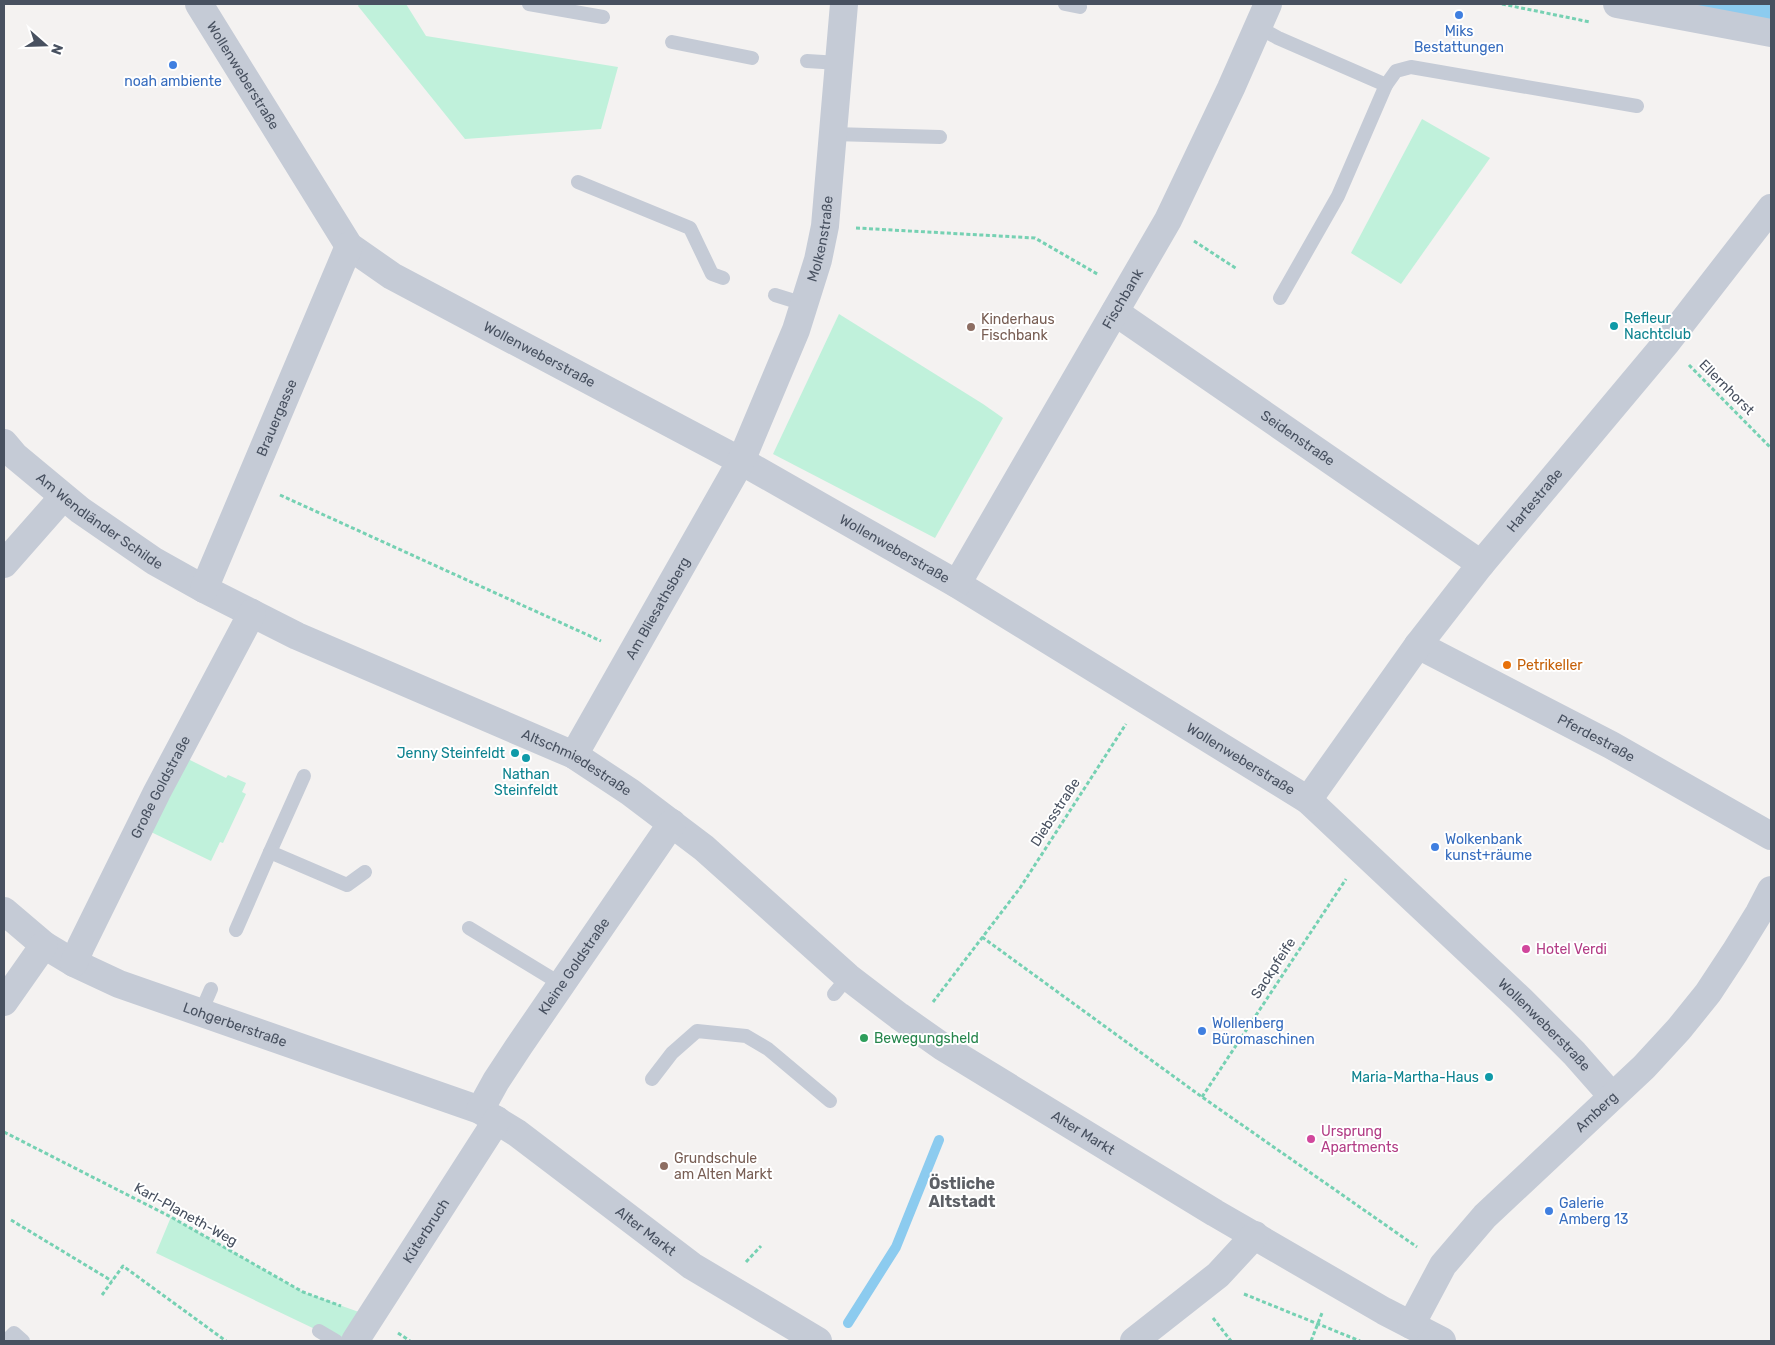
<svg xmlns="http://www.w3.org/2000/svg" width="1775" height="1345" font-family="Rubik,sans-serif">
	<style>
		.green { fill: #c0f1db }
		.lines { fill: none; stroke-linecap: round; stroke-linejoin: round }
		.stream { stroke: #8ccbef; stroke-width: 10 }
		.canal { stroke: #8ccbef; stroke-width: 36 }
		.path { stroke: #76d1b3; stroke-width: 3; stroke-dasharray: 4 2.5; stroke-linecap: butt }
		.service { stroke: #c5cbd6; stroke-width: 14 }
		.minor { stroke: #c5cbd6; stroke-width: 28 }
		.shop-dot { fill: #3f7fe0; stroke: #fff; stroke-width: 2 }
		.culture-dot { fill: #0f9aa8; stroke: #fff; stroke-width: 2 }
		.education-dot { fill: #8d6e63; stroke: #fff; stroke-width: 2 }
		.food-dot { fill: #e8710a; stroke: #fff; stroke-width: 2 }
		.hotel-dot { fill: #d1479c; stroke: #fff; stroke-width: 2 }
		.leisure-dot { fill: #2e9e5b; stroke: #fff; stroke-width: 2 }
		.labels { text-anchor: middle; stroke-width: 4; stroke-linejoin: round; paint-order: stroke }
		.shop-label { font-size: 14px; fill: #366cbe; stroke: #fff; text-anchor: start }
		.street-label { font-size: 14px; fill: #485160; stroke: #fff }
		.culture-label { font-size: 14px; fill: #0d838f; stroke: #fff; text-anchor: end }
		.education-label { font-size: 14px; fill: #785e54; stroke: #fff; text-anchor: start }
		.food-label { font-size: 14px; fill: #c56008; stroke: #fff; text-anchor: start }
		.hotel-label { font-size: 14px; fill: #b23c85; stroke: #fff; text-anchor: start }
		.leisure-label { font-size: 14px; fill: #27864d; stroke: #fff; text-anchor: start }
		.quarter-label { font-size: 16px; font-weight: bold; fill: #5d6066; stroke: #fff }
	</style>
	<rect width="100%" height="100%" fill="#f4f2f1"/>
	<g class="green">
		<path d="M 359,4 L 406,4 L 426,36 L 618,67 L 601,129 L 465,139 L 358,6 Z"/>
		<path d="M 1422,119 L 1490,158 L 1401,284 L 1351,253 Z"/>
		<path d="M 839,314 L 983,404 L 1003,418 L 935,538 L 773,454 Z"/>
		<path d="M 186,758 L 226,778 L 228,775 L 246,783 L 242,792 L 246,794 L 223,843 L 220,842 L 211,861 L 151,832 Z"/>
		<path d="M 171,1217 L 303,1292 L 370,1316 L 355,1341 L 336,1341 L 319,1331 L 156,1253 Z"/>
	</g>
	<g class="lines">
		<path class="stream" d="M 848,1323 L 896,1247 L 939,1140"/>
		<path class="canal" d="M 1705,4 L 1771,16"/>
		<g class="path">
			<path d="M 1502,4 L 1590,22"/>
			<path d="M 856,228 L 1035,238 L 1099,275"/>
			<path d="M 1194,241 L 1237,269"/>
			<path d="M 1689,365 L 1771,448"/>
			<path d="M 280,495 L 601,641"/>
			<path d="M 982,937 L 1202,1097 L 1417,1247"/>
			<path d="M 933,1002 L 1020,888 L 1126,724"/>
			<path d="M 1202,1097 L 1346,879"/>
			<path d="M 4,1132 L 171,1217 L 303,1292 L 341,1306"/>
			<path d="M 11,1220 L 112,1281"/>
			<path d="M 746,1262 L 761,1246"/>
			<path d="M 1244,1294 L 1360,1341"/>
			<path d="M 102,1295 L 123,1266 L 226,1341"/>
			<path d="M 1213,1318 L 1231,1341"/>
			<path d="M 398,1333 L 410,1341"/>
			<path d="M 1311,1341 L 1322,1313"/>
		</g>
		<g class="service">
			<path d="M 529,4 L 603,17"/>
			<path d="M 1065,4 L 1080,7"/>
			<path d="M 1258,27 L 1278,38 L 1386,85 L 1338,196 L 1280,298"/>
			<path d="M 672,42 L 752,58"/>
			<path d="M 807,61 L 839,63"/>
			<path d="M 1386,85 L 1396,71 L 1411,67 L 1637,106"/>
			<path d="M 833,134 L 940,137"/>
			<path d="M 578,182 L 690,228 L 712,274 L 723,278"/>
			<path d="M 775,295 L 804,304"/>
			<path d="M 270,852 L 304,776"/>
			<path d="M 469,928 L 561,984"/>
			<path d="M 236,930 L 270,852 L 347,885 L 365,872"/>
			<path d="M 834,994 L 848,977"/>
			<path d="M 201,1012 L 211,989"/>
			<path d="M 652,1079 L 672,1053 L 697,1031 L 746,1036 L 768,1049 L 830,1101"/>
			<path d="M 319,1331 L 336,1341"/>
			<path d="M 6,1341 L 14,1333 L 23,1341"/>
		</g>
		<g class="minor">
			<path id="s1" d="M 199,4 L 349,246 L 392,276 L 741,461 L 957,584 L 1308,800 L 1521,1000 L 1574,1053 L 1612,1096"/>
			<path d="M 1617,4 L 1771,33"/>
			<path id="s2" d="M 1115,312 L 1481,564"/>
			<path id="s3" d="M 4,443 L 15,456 L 80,510 L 154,561 L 204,589 L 297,636 L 574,755 L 630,792 L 704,848 L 848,977 L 899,1016 L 943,1047 L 1215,1213 L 1384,1311 L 1442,1341"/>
			<path d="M 4,564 L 63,497"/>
			<path id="s4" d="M 957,584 L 1168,220 L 1231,88 L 1268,4"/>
			<path id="s5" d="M 204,589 L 349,246"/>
			<path id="s6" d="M 1418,645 L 1611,745 L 1771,836"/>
			<path id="s7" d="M 574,755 L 741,461 L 796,330 L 818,260 L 825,226 L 844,4"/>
			<path id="s8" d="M 1308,800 L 1418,645 L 1481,564 L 1667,342 L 1771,208"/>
			<path id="s9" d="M 4,911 L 44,945 L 74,963 L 119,984 L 480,1110 L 517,1133 L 692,1266 L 818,1341"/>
			<path id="s10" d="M 74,963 L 81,946 L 157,792 L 252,613"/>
			<path d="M 4,1002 L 44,945"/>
			<path id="s11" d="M 480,1110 L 496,1081 L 519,1046 L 672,823"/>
			<path id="s12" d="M 1411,1325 L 1443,1265 L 1485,1216 L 1644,1067 L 1679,1029 L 1708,993 L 1735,952 L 1759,913 L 1771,890"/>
			<path id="s13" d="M 355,1341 L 497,1120"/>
			<path d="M 1134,1341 L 1218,1275 L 1255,1235"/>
		</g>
	</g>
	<g class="shop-dot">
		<circle cx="1459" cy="15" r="5"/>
		<circle cx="173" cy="65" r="5"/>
		<circle cx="1435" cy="847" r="5"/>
		<circle cx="1202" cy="1031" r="5"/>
		<circle cx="1549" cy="1211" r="5"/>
	</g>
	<g class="culture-dot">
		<circle cx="1614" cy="326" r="5"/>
		<circle cx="515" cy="753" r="5"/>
		<circle cx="526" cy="758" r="5"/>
		<circle cx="1489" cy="1077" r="5"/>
	</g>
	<g class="education-dot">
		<circle cx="971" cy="327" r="5"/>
		<circle cx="664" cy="1166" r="5"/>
	</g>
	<circle class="food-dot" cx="1507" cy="665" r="5"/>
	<g class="hotel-dot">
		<circle cx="1526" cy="949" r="5"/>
		<circle cx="1311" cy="1139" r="5"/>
	</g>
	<circle class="leisure-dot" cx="864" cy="1038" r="5"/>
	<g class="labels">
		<g class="shop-label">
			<text x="1459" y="36" text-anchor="middle">Miks<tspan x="1459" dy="16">Bestattungen</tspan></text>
			<text x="173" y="86" text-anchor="middle">noah ambiente</text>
			<text x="1445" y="844">Wolkenbank<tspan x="1445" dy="16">kunst+räume</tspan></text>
			<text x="1212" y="1028">Wollenberg<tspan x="1212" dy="16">Büromaschinen</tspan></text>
			<text x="1559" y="1208">Galerie<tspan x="1559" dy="16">Amberg 13</tspan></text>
		</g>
		<g class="street-label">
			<text dy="5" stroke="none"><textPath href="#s1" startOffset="84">Wollenweberstraße</textPath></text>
			<text dy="5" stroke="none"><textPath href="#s7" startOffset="575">Molkenstraße</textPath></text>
			<text dy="5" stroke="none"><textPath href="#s4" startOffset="330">Fischbank</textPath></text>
			<text dy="5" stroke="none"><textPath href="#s1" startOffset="504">Wollenweberstraße</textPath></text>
			<text transform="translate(1727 387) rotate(45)" y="5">Ellernhorst</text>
			<text dy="5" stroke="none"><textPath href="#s5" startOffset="186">Brauergasse</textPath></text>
			<text dy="5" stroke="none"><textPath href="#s2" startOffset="222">Seidenstraße</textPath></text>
			<text dy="5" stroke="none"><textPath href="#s8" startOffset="376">Hartestraße</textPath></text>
			<text dy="5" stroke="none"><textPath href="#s3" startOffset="124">Am Wendländer Schilde</textPath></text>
			<text dy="5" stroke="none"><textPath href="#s1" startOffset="909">Wollenweberstraße</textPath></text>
			<text dy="5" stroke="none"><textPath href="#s7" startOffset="169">Am Bliesathsberg</textPath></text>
			<text dy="5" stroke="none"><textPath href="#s6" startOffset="201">Pferdestraße</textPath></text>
			<text dy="5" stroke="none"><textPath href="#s1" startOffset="1314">Wollenweberstraße</textPath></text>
			<text dy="5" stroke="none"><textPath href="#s3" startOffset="660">Altschmiedestraße</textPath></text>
			<text dy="5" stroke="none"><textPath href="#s10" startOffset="196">Große Goldstraße</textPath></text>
			<text transform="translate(1055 812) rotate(-57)" y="5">Diebsstraße</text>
			<text dy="5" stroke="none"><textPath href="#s11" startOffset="172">Kleine Goldstraße</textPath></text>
			<text transform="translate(1273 968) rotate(-57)" y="5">Sackpfeife</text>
			<text dy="5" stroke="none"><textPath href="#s9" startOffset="260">Lohgerberstraße</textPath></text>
			<text dy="5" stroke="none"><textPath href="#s1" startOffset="1719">Wollenweberstraße</textPath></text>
			<text dy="5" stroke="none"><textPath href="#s12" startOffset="285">Amberg</textPath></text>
			<text dy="5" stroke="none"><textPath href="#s3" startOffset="1290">Alter Markt</textPath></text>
			<text transform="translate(186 1214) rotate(29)" y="5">Karl-Planeth-Weg</text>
			<text dy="5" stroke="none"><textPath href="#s13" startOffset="131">Küterbruch</textPath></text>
			<text dy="5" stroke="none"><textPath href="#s9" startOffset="725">Alter Markt</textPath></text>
		</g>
		<g class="culture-label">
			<text x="1624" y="323" text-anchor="start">Refleur<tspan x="1624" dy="16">Nachtclub</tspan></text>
			<text x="505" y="758">Jenny Steinfeldt</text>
			<text x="526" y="779" text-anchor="middle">Nathan<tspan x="526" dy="16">Steinfeldt</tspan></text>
			<text x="1479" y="1082">Maria-Martha-Haus</text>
		</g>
		<g class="education-label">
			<text x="981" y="324">Kinderhaus<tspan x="981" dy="16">Fischbank</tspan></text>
			<text x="674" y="1163">Grundschule<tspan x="674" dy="16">am Alten Markt</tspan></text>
		</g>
		<g class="food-label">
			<text x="1517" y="670">Petrikeller</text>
		</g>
		<g class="hotel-label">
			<text x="1536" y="954">Hotel Verdi</text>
			<text x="1321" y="1136">Ursprung<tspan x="1321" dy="16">Apartments</tspan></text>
		</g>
		<g class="leisure-label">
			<text x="874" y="1043">Bewegungsheld</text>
		</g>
		<g class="quarter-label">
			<text x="962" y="1189">Östliche<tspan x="962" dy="18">Altstadt</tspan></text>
		</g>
	</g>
	<rect width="1775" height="1345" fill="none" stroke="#485160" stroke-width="10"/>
	<g transform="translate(45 45) rotate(110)" stroke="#ffffff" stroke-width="4" paint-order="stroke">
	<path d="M0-4L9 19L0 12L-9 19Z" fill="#485160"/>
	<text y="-8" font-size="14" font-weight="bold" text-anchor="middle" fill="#485160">N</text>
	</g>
</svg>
